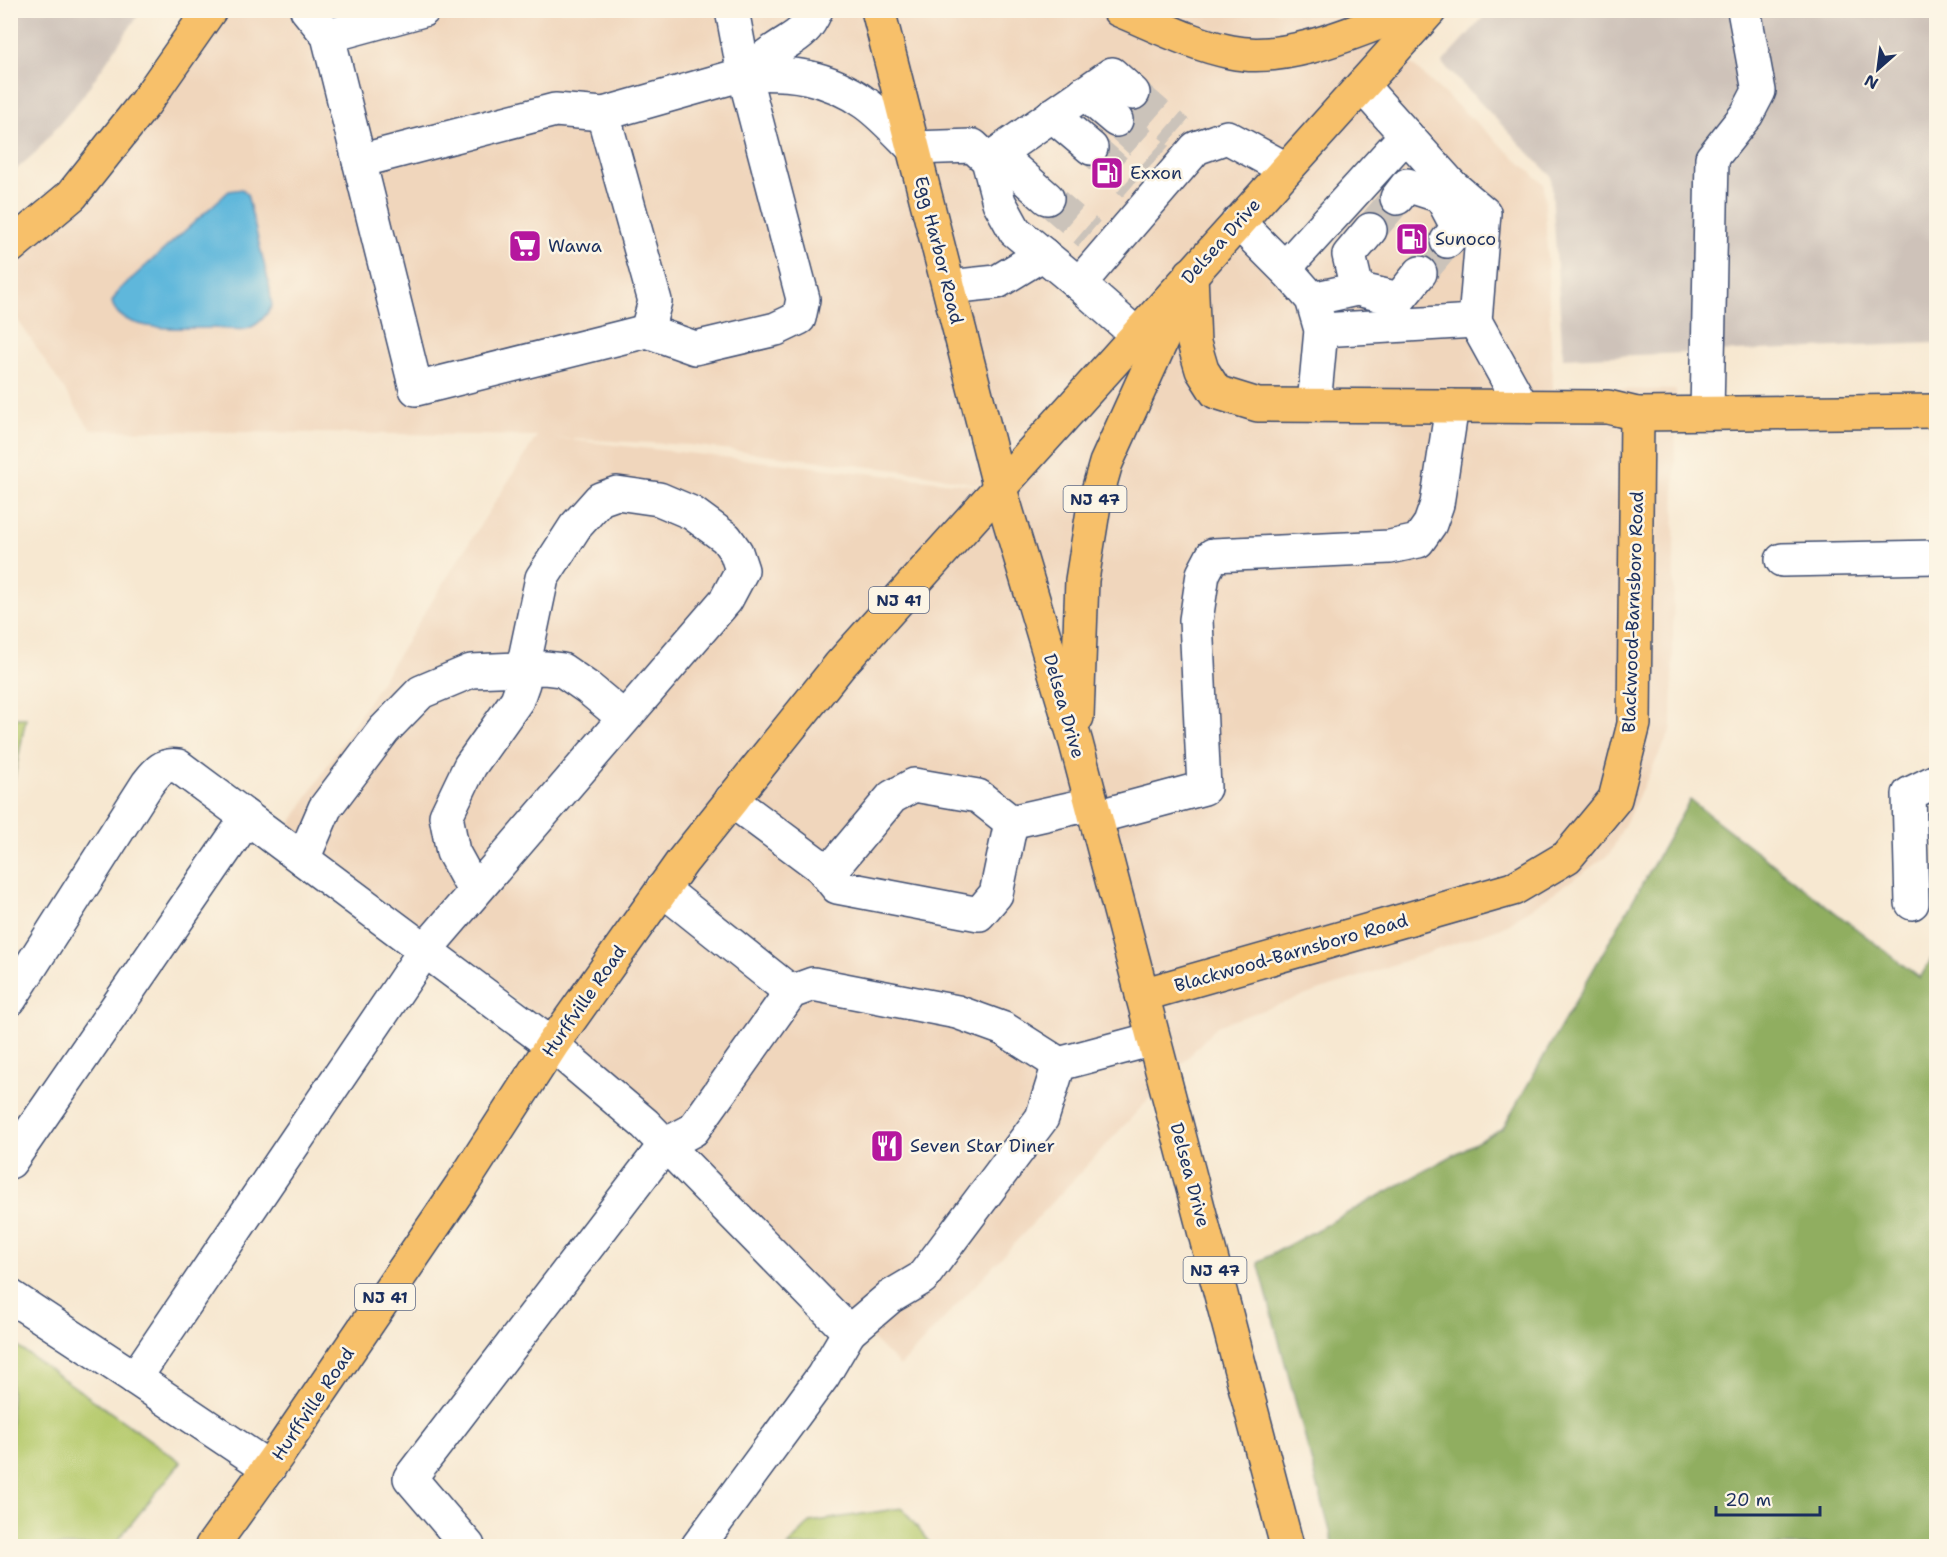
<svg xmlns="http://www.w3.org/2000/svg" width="1947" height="1557" font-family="'Shantell Sans',sans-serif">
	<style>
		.built { fill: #f0d6bc; fill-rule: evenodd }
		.industrial { fill: #cec2b9 }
		.green { fill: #b6ca6d; stroke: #687c66; stroke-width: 1.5 }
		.forest { fill: #90ae60; stroke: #566e5f; stroke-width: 1.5 }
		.water { fill: #5eb7db; stroke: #3c739c; stroke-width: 1.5 }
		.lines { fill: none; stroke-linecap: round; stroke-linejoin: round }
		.minor-tunnel { stroke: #cbc3ba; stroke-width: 33; stroke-dasharray: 33 16; stroke-linecap: butt }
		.minor-casing { stroke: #3c4b6f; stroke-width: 36 }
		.major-casing { stroke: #3c4b6f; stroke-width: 36 }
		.minor { stroke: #fff; stroke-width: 33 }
		.major { stroke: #f7c06b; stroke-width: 33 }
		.labels { text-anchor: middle; stroke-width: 5; stroke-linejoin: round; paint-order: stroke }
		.shield { fill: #fcf5e5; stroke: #5e6a86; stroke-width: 1.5 }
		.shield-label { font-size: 16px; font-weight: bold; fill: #1b2f5e }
		.poi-label { font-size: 18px; fill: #1b2f5e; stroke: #fcf5e5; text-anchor: start }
		.street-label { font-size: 18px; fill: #1b2f5e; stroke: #fcf5e5 }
	</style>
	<rect width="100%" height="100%" fill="#fcf5e5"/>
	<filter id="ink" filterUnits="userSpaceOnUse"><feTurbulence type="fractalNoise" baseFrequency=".0167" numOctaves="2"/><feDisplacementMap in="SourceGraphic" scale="12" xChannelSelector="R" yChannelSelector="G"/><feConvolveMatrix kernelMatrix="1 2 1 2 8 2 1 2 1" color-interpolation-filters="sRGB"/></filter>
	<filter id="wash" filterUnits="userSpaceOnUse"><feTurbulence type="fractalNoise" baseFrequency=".008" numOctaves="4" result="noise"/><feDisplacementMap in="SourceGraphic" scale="24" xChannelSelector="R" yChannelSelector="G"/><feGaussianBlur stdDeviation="1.35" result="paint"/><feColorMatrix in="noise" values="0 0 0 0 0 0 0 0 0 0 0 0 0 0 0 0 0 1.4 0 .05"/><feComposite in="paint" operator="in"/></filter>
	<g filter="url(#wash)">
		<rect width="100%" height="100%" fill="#f7e8d1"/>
		<path class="built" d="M 210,11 L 1414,11 L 1387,42 L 1544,184 L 1553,389 L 1676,390 L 1672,728 L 1610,854 L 1505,926 L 1217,1026 L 900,1366 L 576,1044 L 286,831 L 537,436 L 91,430 L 14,314 L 10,303 L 10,247 ZM 552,438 L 690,445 L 922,473 L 990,487 Z"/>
		<g class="industrial">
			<path d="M 11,10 L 141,11 L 82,97 L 36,152 L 11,174 Z"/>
			<path d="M 1489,11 L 1936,11 L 1936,343 L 1563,358 L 1551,176 L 1442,63 Z"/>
		</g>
		<g class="green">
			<path d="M 11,718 L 26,718 L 11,795 L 10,718 Z"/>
			<path d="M 11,1342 L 181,1462 L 113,1546 L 11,1546 Z"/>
			<path d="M 902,1508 L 932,1546 L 788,1546 L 810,1522 Z"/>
		</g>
		<path class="forest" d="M 1690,800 L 1920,978 L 1936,951 L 1936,1546 L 1334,1546 L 1258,1262 L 1503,1128 Z"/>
		<path class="water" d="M 242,189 L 247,194 L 269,284 L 272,306 C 266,315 260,324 249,328 C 239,332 223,328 212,328 C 186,328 119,334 112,302 L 119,290 L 229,191 Z"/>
	</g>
	<g filter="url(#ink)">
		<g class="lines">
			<g class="minor-tunnel">
				<path d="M 1133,93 L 1178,132"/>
				<path d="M 1116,120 L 1158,158"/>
				<path d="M 1091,148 L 1133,185"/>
				<path d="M 1047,198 L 1089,234"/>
				<path d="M 1370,230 L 1397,198"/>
				<path d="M 1420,273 L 1447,241"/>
			</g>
			<g class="minor-casing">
				<g id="minor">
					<path d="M 307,10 L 328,36 L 416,389 L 647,331 L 695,348 L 776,329 L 799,318 L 803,299 L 744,74 L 732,10"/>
					<path d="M 816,10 C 805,35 795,36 775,50 C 764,57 754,66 744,74 C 790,72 826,75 865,103 C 882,115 898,133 913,148 L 973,146 L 988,160 L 999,202 L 1015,231 L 1079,284 L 1196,148 L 1227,137 L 1286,169"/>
					<path d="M 328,36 L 423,10"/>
					<path d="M 1362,86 L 1451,185 L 1484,213 L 1475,321 L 1522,406"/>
					<path d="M 1084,93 L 1116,120"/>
					<path d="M 1052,115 L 1091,148"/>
					<path d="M 997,154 L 1047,198"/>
					<path d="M 988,160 L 1112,74 L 1133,93"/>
					<path d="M 359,161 L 555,110 L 603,114"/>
					<path d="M 1441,196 L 1458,228 L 1447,241"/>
					<path d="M 1397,198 L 1407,185 L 1441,196 L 1451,185"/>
					<path d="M 1238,222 L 1290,274 L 1312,299 L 1321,330 L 1314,405"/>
					<path d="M 1285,268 L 1406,135"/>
					<path d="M 1079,284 L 1137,335"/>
					<path d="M 949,287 L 997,282 L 1043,254"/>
					<path d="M 1357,289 L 1349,255 L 1370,230"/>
					<path d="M 1312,299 L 1357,289 L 1399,299 L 1420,273"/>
					<path d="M 1321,330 L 1475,321"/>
					<path d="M 647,331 L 655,301 L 603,114 L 744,74"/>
					<path d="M 1707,413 L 1712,158 L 1747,114 L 1759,91 L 1744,10"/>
					<path d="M 1782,560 L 1936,557"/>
					<path d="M 731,800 L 821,867 L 836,864 L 892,797 L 914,785 L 978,796 L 1011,822 L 1091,804"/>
					<path d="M 1096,817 L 1204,788 L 1196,620 L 1203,574 L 1213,555 L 1390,547 L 1418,541 L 1430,524 L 1437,504 L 1452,406"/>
					<path d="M 303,859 L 325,808 L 384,730 L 421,692 L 471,671 L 545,668 L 562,670 L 588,688 L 624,718"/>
					<path d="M 821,867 L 837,887 L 979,914 L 996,894 L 1011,822"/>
					<path d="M 662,889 L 791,992"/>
					<path d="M 1912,903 L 1909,794 L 1936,781"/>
					<path d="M 10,999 L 148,783 C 156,773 163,763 178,766 L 552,1045 L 645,1124 L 849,1332 L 890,1297 L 922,1278 L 1042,1118 L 1059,1064 L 1153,1039"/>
					<path d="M 10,1162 L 247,818"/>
					<path d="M 10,1296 L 135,1378"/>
					<path d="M 269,1468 L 135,1378 L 425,950 L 726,600 L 742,570 L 736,552 L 726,538 L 692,513 L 659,499 L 617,493 L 600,499 L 575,527 L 542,578 L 523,668 L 523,683 L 517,700 L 470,766 L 446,816 L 453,852 L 475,892"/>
					<path d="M 468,1546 L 410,1478 L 665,1145 L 693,1130 L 791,992 L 813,984 L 957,1012 L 1004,1029 L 1059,1064"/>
					<path d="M 698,1546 L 823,1376 L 849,1332"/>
				</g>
			</g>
			<g class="major-casing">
				<g id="major">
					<path d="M 878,10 L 1000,489 L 1076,743 L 1287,1546"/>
					<path d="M 1119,10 C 1155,25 1192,44 1231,52 C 1287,64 1359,30 1412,10"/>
					<path d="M 10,247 L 72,195 L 145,103 L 210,10"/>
					<path d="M 1191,274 L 1194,343 L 1202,370 L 1216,392 L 1258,405 L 1608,407 L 1637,414 L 1936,411"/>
					<path d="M 1077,717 L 1082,580 L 1094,505 L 1106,463 L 1178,304"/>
					<path d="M 1142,995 L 1513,889 L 1567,857 L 1615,799 L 1634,724 L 1637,414"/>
					<path d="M 212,1546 L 279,1453 L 461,1186 L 552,1045 L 682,862 L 840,665 L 1430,10"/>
				</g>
			</g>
			<use href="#minor" class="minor"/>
			<use href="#major" class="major"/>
		</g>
	</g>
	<defs>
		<g id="fuel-square" transform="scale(1.725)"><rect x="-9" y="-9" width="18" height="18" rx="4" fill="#b5179e" stroke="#fcf5e5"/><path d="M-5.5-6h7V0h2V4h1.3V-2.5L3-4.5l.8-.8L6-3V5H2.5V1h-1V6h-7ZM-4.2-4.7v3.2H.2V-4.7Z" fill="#fff"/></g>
		<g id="supermarket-square" transform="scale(1.725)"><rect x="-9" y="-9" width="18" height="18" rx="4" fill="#b5179e" stroke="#fcf5e5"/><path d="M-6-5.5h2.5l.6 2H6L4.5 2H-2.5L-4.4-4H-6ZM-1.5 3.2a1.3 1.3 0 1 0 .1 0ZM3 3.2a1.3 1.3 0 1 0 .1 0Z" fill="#fff"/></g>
		<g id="restaurant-square" transform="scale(1.725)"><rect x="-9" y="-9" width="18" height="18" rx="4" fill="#b5179e" stroke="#fcf5e5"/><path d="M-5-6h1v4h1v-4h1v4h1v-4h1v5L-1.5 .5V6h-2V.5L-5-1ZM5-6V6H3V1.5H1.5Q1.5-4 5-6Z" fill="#fff"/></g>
	</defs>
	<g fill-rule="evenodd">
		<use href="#fuel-square" x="1107" y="173"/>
		<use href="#fuel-square" x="1412" y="239"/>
		<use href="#supermarket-square" x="525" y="246"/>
		<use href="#restaurant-square" x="887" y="1146"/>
	</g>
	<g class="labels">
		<g class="shield">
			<rect x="1063.5" y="486" width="63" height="26" rx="4.5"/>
			<rect x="869" y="587" width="60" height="26" rx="4.5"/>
			<rect x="1183.5" y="1257" width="63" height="26" rx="4.5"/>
			<rect x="355" y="1284" width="60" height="26" rx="4.5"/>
		</g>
		<g class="shield-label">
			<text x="1095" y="505">NJ 47</text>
			<text x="899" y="606">NJ 41</text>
			<text x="1215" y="1276">NJ 47</text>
			<text x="385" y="1303">NJ 41</text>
		</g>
		<g class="poi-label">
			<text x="1130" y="179">Exxon</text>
			<text x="1435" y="245">Sunoco</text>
			<text x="548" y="252">Wawa</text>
			<text x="910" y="1152">Seven Star Diner</text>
		</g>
		<g class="street-label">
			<text transform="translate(1221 241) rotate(-48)" y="6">Delsea Drive</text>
			<text transform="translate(939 250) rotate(76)" y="6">Egg Harbor Road</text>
			<text transform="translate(1633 612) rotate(-88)" y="6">Blackwood-Barnsboro Road</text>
			<text transform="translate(1064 706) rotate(74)" y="6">Delsea Drive</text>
			<text transform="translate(1291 953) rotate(-16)" y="6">Blackwood-Barnsboro Road</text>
			<text transform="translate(584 1001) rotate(-55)" y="6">Hurffville Road</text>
			<text transform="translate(1190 1175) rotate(75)" y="6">Delsea Drive</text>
			<text transform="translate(313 1404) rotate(-56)" y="6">Hurffville Road</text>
		</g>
	</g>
	<rect width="1947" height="1557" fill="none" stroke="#fcf5e5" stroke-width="36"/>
	<g transform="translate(1878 69) rotate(208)" stroke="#fcf5e5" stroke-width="4.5" paint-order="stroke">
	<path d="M0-4.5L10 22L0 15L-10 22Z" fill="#1b2f5e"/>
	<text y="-9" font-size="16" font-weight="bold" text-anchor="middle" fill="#1b2f5e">N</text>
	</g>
	<path d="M1716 1506v9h104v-9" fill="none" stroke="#1b2f5e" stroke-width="3"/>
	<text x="1725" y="1506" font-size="18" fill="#1b2f5e" stroke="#fcf5e5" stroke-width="4.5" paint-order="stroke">20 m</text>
</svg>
